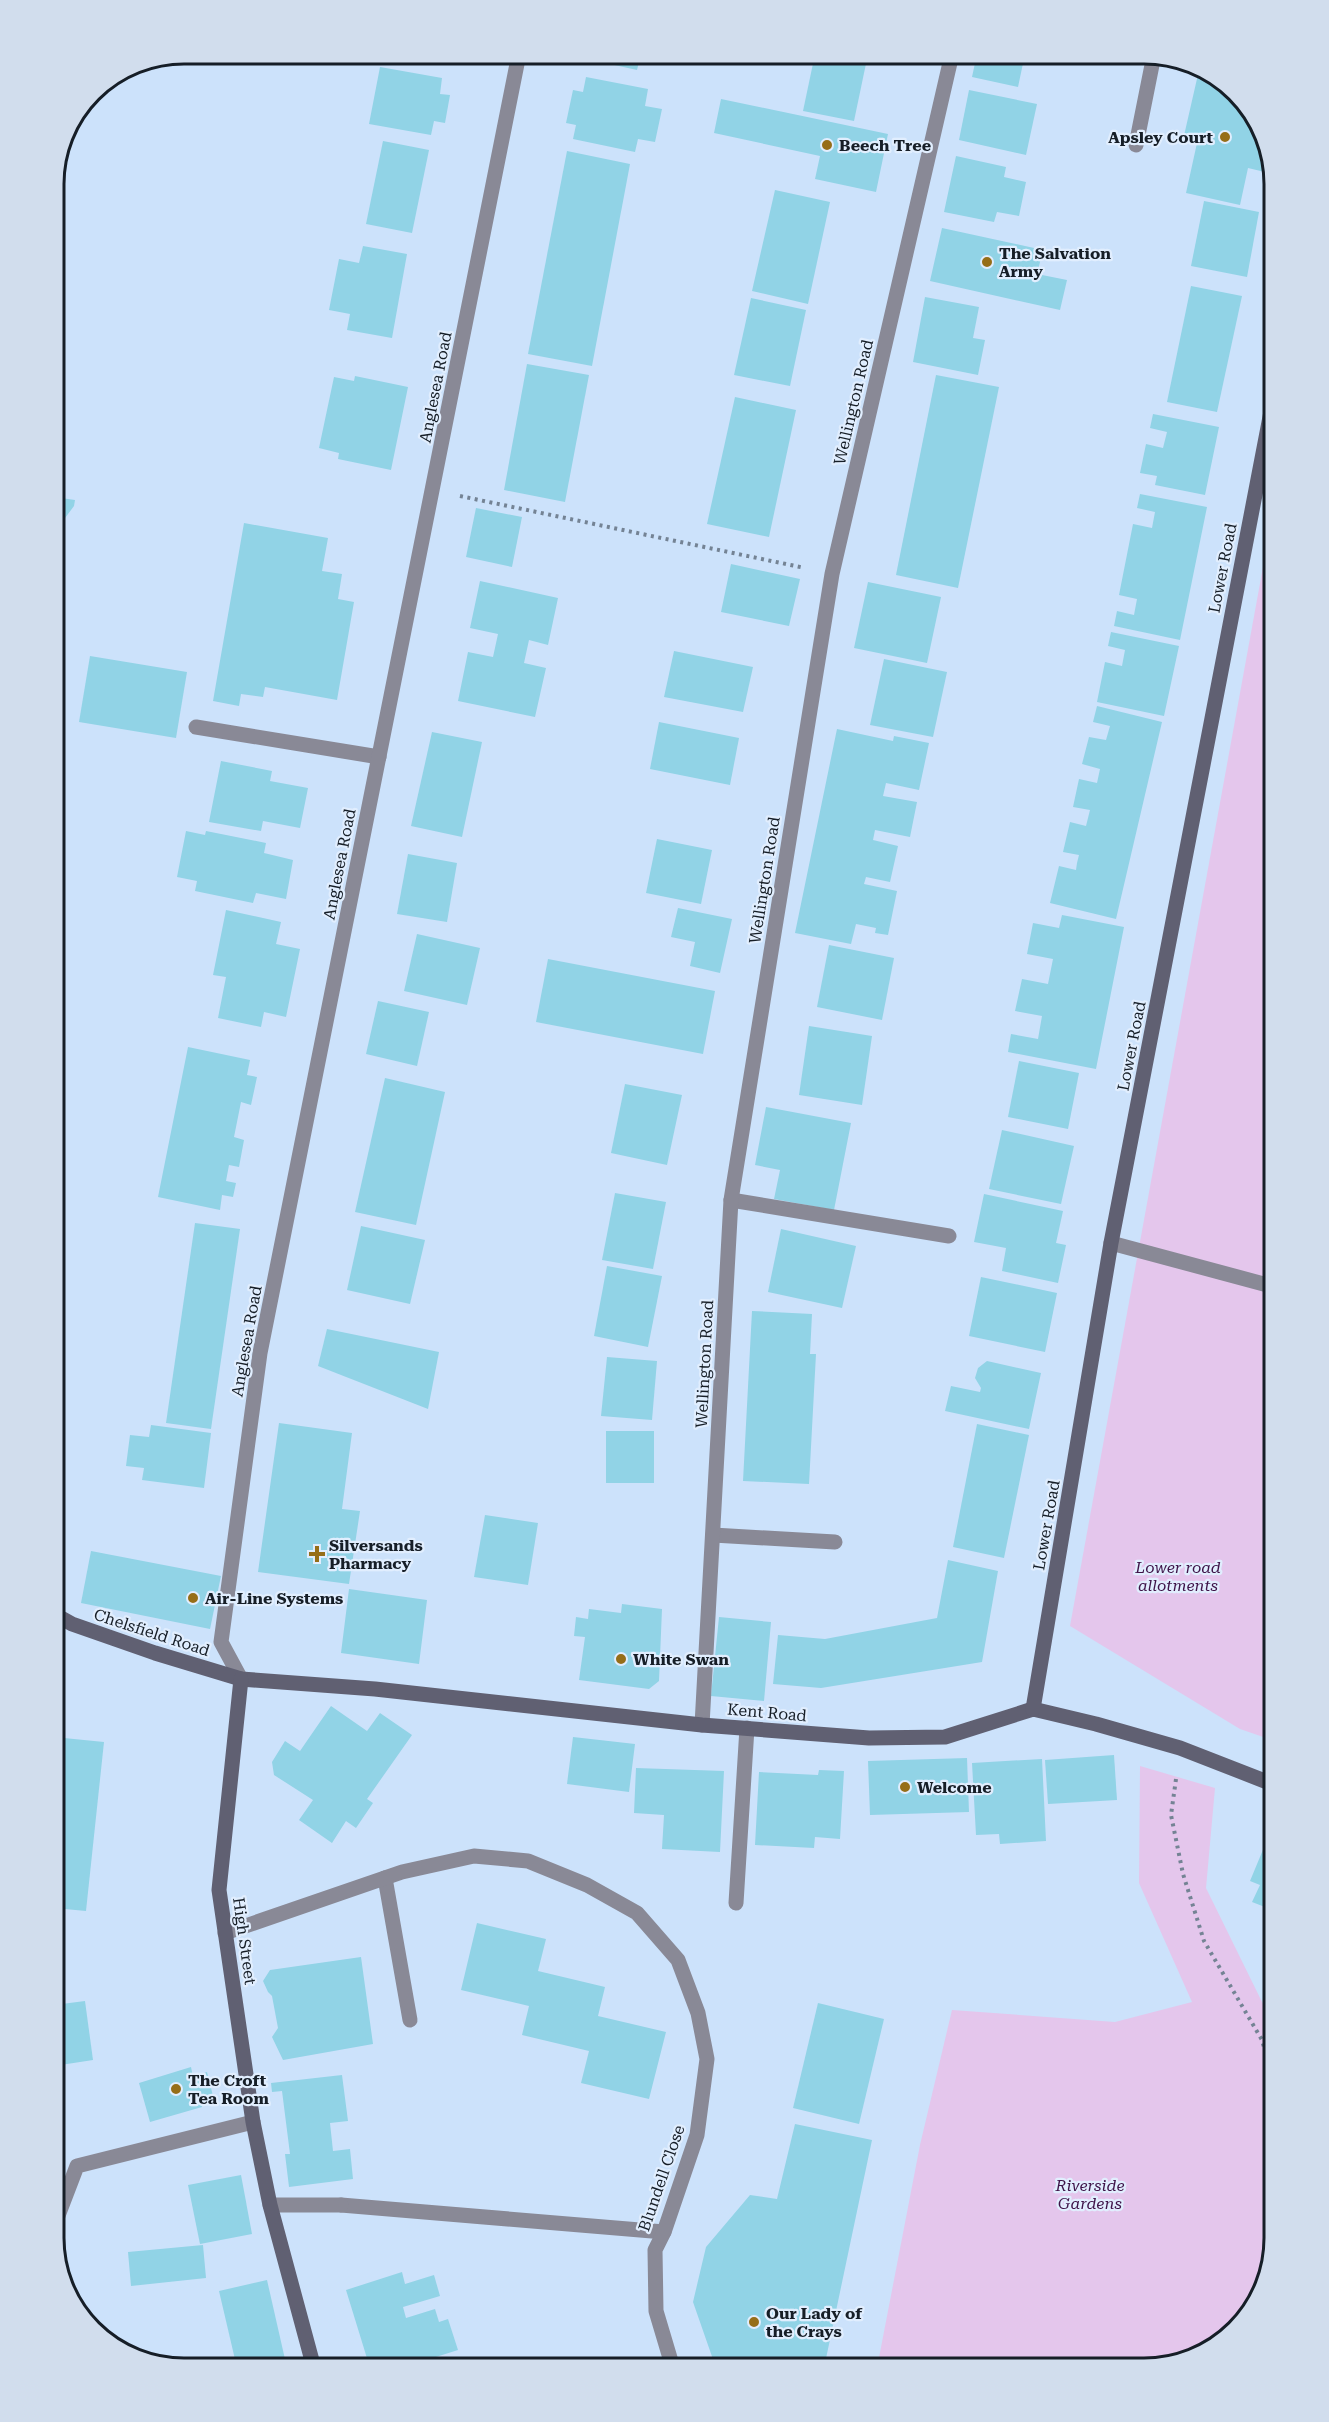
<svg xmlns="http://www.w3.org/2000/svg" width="1329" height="2422" font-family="'Roboto Serif',serif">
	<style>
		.green { fill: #e4c6ec }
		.building { fill: #91d3e6 }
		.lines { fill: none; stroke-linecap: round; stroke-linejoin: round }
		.path { stroke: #748394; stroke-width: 4; stroke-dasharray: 3 4.5; stroke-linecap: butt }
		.lane { stroke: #898996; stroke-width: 15 }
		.street { stroke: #898996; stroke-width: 15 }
		.secondary { stroke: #606072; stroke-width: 15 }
		.poi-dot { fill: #966e18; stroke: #e1eefe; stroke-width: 2 }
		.labels { text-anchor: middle; stroke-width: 4.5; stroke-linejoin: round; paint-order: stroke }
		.poi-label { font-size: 16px; font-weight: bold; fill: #161e27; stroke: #e1eefe; text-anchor: start }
		.street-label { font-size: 16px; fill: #161e27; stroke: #e1eefe }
		.park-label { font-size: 16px; font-style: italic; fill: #3e1348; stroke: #e1eefe }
		.rim { fill: none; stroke: #161e27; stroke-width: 3 }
	</style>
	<rect width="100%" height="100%" fill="#cce2fb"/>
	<g class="green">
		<path d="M 1275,501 L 1275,1741 L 1240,1729 L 1070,1626 Z"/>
		<path d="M 1140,1766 L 1215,1788 L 1206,1888 L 1263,2004 L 1275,2009 L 1275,2238 L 1253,2310 L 1195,2358 L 1145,2368 L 877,2368 L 920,2145 L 952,2010 L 1115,2022 L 1192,2002 L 1139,1883 Z"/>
	</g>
	<g class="building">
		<path d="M 565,54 L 641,54 L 637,70 Z"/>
		<path d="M 815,54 L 868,54 L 854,121 L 803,111 Z"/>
		<path d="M 977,54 L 1025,54 L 1018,87 L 972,77 Z"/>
		<path d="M 380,67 L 442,78 L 440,94 L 450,95 L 445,123 L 434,121 L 431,135 L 369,124 Z"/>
		<path d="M 1199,70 L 1217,76 L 1265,134 L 1271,164 L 1269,173 L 1248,168 L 1240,205 L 1186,193 L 1197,143 L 1183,140 Z"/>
		<path d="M 586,77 L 648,89 L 645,106 L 662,109 L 655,142 L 638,139 L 635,152 L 573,139 L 576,125 L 566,123 L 573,90 L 583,92 Z"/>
		<path d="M 969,90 L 1037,104 L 1026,155 L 959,140 Z"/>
		<path d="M 721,99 L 888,134 L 876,192 L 815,179 L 820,156 L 714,133 Z"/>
		<path d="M 383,141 L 429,150 L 412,233 L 366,224 Z"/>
		<path d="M 567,151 L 630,164 L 592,366 L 528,354 Z"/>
		<path d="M 956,156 L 1006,167 L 1004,177 L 1026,182 L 1019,216 L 997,212 L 994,222 L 944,212 Z"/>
		<path d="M 775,190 L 830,202 L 808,304 L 752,291 Z"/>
		<path d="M 1204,201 L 1259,212 L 1247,277 L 1191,266 Z"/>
		<path d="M 942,228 L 1043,250 L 1037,274 L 1067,280 L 1060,310 L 930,281 Z"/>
		<path d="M 363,246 L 407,254 L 392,338 L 347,330 L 350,314 L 329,310 L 339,259 L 359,263 Z"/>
		<path d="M 1191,286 L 1242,296 L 1217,412 L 1167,402 Z"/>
		<path d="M 925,297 L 979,307 L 973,338 L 985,340 L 978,375 L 913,362 Z"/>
		<path d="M 751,298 L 806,310 L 790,386 L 734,375 Z"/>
		<path d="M 527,364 L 589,375 L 565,502 L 504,490 Z"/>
		<path d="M 936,375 L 999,387 L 958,588 L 896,575 Z"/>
		<path d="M 355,376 L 408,387 L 391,470 L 338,459 L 339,453 L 319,448 L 334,377 L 354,381 Z"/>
		<path d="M 735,397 L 796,410 L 769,537 L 707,524 Z"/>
		<path d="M 1153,414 L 1219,427 L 1205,495 L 1155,485 L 1157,476 L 1140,473 L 1146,444 L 1163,448 L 1167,432 L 1150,428 Z"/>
		<path d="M 1140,494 L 1207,507 L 1180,640 L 1114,626 L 1117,611 L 1134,615 L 1137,599 L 1119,595 L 1133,524 L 1152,528 L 1155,512 L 1137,508 Z"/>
		<path d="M 54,497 L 75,500 L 74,506 L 62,522 L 55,559 Z"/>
		<path d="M 476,508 L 522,517 L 512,567 L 466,557 Z"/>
		<path d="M 244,523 L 328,538 L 322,571 L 342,574 L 338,599 L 354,602 L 337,700 L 265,687 L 263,697 L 241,694 L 239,706 L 213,701 Z"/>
		<path d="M 731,564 L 800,579 L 789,626 L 721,612 Z"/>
		<path d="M 480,581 L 558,598 L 548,645 L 529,640 L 524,663 L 546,668 L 535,717 L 458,701 L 468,652 L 493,657 L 498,634 L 470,628 Z"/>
		<path d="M 868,582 L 941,597 L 927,663 L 854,648 Z"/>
		<path d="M 1111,632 L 1179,646 L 1164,716 L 1097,702 L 1105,662 L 1122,666 L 1125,650 L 1108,646 Z"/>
		<path d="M 674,651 L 753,667 L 743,712 L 664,697 Z"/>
		<path d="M 90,656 L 187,672 L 176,738 L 79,722 Z"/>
		<path d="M 884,659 L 947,672 L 933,737 L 870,725 Z"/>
		<path d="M 1097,706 L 1162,722 L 1116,919 L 1050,903 L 1059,866 L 1076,870 L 1077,863 L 1079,855 L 1063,852 L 1070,822 L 1086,826 L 1090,810 L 1073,807 L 1079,779 L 1097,783 L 1100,769 L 1082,764 L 1089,737 L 1106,740 L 1110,726 L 1093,722 Z"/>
		<path d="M 659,722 L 739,738 L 730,785 L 650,769 Z"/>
		<path d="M 837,729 L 893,741 L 894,736 L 929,743 L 919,790 L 886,783 L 883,796 L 917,802 L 910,837 L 875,830 L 873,840 L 898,846 L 890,882 L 866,877 L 864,884 L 897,891 L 888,935 L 875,933 L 876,928 L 856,924 L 851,944 L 795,933 Z"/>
		<path d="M 432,732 L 482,742 L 462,837 L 411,826 Z"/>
		<path d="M 221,761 L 272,771 L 270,781 L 308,788 L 300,828 L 263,821 L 261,831 L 209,822 Z"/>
		<path d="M 186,831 L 205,835 L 206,831 L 266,843 L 264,853 L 293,860 L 286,899 L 256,893 L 253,903 L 195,891 L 197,881 L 177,877 Z"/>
		<path d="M 657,839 L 712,850 L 701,904 L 646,893 Z"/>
		<path d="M 408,854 L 457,863 L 447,922 L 397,914 Z"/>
		<path d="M 678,908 L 732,919 L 720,973 L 690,966 L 695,942 L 671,937 Z"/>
		<path d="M 226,910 L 281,922 L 276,944 L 300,949 L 286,1017 L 264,1012 L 261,1027 L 218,1018 L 226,977 L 213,975 Z"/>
		<path d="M 1062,915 L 1124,927 L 1096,1069 L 1008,1052 L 1011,1034 L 1038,1039 L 1042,1016 L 1015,1011 L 1022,979 L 1048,984 L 1053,959 L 1027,954 L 1033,923 L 1059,928 Z"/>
		<path d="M 417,934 L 480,948 L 467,1005 L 404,991 Z"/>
		<path d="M 829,945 L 894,958 L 882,1020 L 817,1007 Z"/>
		<path d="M 548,959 L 715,991 L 703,1054 L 536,1022 Z"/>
		<path d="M 378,1001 L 429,1012 L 417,1066 L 366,1054 Z"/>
		<path d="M 809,1026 L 872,1036 L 862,1105 L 799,1095 Z"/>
		<path d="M 188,1047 L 250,1060 L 247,1075 L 257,1077 L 251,1105 L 241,1102 L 234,1137 L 244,1140 L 239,1167 L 229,1165 L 226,1181 L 236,1183 L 233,1197 L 222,1195 L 220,1210 L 158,1197 Z"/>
		<path d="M 1019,1061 L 1079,1073 L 1068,1129 L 1008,1117 Z"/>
		<path d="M 385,1078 L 445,1092 L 416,1225 L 355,1212 Z"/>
		<path d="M 625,1084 L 682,1095 L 667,1165 L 611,1153 Z"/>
		<path d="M 766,1107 L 851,1123 L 834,1210 L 774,1199 L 780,1170 L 755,1165 Z"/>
		<path d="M 1002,1130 L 1074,1146 L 1061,1204 L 989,1189 Z"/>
		<path d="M 615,1193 L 666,1202 L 653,1269 L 602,1260 Z"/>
		<path d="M 984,1194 L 1063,1211 L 1056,1243 L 1066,1245 L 1058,1283 L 1002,1271 L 1006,1248 L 974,1242 Z"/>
		<path d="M 195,1223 L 240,1229 L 211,1429 L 166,1423 Z"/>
		<path d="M 361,1226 L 425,1240 L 410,1304 L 347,1290 Z"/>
		<path d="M 781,1229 L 856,1246 L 842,1308 L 768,1292 Z"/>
		<path d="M 607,1266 L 662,1276 L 648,1347 L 594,1336 Z"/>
		<path d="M 981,1277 L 1057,1293 L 1045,1352 L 969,1336 Z"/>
		<path d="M 752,1311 L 812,1314 L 810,1354 L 816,1354 L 809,1484 L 743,1481 Z"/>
		<path d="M 327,1329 L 439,1352 L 428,1409 L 318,1366 Z"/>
		<path d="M 607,1357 L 657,1361 L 652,1420 L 601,1416 Z"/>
		<path d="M 987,1361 L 1041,1373 L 1029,1429 L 945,1411 L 951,1386 L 980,1392 L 981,1388 L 975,1378 L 978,1368 Z"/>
		<path d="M 279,1423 L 352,1433 L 342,1509 L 360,1511 L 349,1584 L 258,1572 Z"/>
		<path d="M 977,1424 L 1029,1435 L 1004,1558 L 953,1547 Z"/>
		<path d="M 151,1425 L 211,1433 L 204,1488 L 142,1480 L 144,1468 L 126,1466 L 130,1435 L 149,1437 Z"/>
		<rect x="606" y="1431" width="48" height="52"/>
		<path d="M 485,1515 L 538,1523 L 528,1585 L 474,1577 Z"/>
		<path d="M 91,1551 L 221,1576 L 210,1629 L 81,1603 Z"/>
		<path d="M 948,1560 L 998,1571 L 982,1662 L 821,1688 L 773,1684 L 778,1635 L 825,1639 L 937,1618 Z"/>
		<path d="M 349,1589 L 427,1600 L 419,1664 L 341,1653 Z"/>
		<path d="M 622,1604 L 662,1609 L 659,1681 L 649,1689 L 579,1680 L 585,1637 L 574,1636 L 576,1617 L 588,1619 L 589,1609 L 621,1613 Z"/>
		<path d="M 719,1617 L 771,1622 L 764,1701 L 711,1696 Z"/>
		<path d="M 331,1706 L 367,1731 L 380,1713 L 412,1735 L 367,1799 L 373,1803 L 356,1828 L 346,1821 L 332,1843 L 299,1820 L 313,1800 L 274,1775 L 272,1762 L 285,1741 L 300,1751 Z"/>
		<path d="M 54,1737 L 104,1742 L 86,1911 L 54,1908 Z"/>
		<path d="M 573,1737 L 635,1744 L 629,1792 L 567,1784 Z"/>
		<path d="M 1114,1755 L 1117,1800 L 1048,1804 L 1045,1760 Z"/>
		<path d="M 967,1758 L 969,1812 L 870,1815 L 868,1761 Z"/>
		<path d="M 1042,1759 L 1046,1841 L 1000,1844 L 999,1834 L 976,1835 L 972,1763 Z"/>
		<path d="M 636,1768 L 724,1771 L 720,1852 L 662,1849 L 664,1815 L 634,1813 Z"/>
		<path d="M 819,1770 L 844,1771 L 840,1839 L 815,1837 L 814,1848 L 755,1845 L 759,1772 L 818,1775 Z"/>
		<path d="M 1272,1828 L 1275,1830 L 1275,1911 L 1252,1902 L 1260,1885 L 1250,1881 Z"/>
		<path d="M 477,1923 L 546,1939 L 538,1971 L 605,1987 L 598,2016 L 666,2032 L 649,2099 L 581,2083 L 589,2051 L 522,2035 L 529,2006 L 461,1990 Z"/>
		<path d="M 361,1957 L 373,2044 L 283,2060 L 272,2037 L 278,2028 L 272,1996 L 268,1992 L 263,1981 L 270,1970 Z"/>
		<path d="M 85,2001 L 93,2060 L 54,2066 L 54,2005 Z"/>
		<path d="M 818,2003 L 884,2019 L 859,2124 L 793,2108 Z"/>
		<path d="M 191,2067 L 193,2077 L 207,2072 L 213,2096 L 200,2100 L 202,2107 L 150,2122 L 139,2083 Z"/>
		<path d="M 342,2075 L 348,2121 L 330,2123 L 333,2151 L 350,2149 L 353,2179 L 289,2187 L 285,2154 L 290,2154 L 282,2091 L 272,2092 L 271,2083 Z"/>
		<path d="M 795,2124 L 872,2140 L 824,2368 L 716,2368 L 693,2302 L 706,2247 L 750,2195 L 777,2199 Z"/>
		<path d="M 241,2175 L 252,2234 L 200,2244 L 188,2185 Z"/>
		<path d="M 203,2245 L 206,2278 L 131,2286 L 128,2252 Z"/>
		<path d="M 402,2272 L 405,2284 L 434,2275 L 440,2296 L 403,2307 L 406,2318 L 435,2309 L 439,2322 L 448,2319 L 458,2350 L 420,2362 L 422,2368 L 370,2368 L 346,2290 Z"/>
		<path d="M 267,2280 L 287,2368 L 237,2368 L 219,2291 Z"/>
	</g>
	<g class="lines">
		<g class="path">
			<path d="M 460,496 L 805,568"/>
			<path d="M 1176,1779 L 1171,1815 L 1183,1874 L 1204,1941 L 1262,2040 L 1275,2088"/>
			<path d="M 1266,2268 L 1275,2221"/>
		</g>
		<g class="lane">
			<path d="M 1136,145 L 1154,55"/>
			<path d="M 196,727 L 379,757"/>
			<path d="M 731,1200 L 949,1236"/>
			<path d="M 1111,1243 L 1275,1287"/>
			<path d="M 713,1535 L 835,1542"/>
			<path d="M 385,1878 L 410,2020"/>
			<path d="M 736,1903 L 747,1728"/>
			<path d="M 341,2205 L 664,2232"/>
		</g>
		<g class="street">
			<path d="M 241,1679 L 221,1642 L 260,1353 L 519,54"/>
			<path d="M 702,1725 L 731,1200 L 832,574 L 952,54"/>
			<path d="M 225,1933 L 402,1872 L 474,1856 L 528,1861 L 587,1885 L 637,1913 L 678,1960 L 698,2013 L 707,2059 L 697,2135 L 664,2232 L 655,2250 L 656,2311 L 673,2368"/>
			<path d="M 270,2205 L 341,2205"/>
			<path d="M 54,2226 L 77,2166 L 253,2122"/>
		</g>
		<g class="secondary">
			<path d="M 54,1614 L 72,1624 L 155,1653 L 241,1679 L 375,1689 L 702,1725 L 869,1738 L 945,1737 L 1033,1709 L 1096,1724 L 1180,1748 L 1275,1785"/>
			<path d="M 241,1679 L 219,1890 L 253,2122 L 270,2205 L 314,2368"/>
			<path d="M 1033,1709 L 1111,1243 L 1275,391"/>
		</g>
	</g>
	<g class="poi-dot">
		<circle cx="1225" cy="137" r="6"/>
		<circle cx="827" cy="145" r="6"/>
		<circle cx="987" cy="262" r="6"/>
		<path d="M314 1545h6v6h6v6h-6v6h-6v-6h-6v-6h6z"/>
		<circle cx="193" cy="1598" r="6"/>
		<circle cx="621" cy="1659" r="6"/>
		<circle cx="905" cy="1787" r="6"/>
		<circle cx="176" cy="2089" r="6"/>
		<circle cx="754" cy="2322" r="6"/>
	</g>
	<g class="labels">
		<g class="poi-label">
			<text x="1213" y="143" text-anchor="end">Apsley Court</text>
			<text x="839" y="151">Beech Tree</text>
			<text x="999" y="259">The Salvation<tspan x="999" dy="18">Army</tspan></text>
			<text x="329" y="1551">Silversands<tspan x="329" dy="18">Pharmacy</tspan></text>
			<text x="205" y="1604">Air-Line Systems</text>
			<text x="633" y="1665">White Swan</text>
			<text x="917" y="1793">Welcome</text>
			<text x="188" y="2086">The Croft<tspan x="188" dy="18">Tea Room</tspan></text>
			<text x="766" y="2319">Our Lady of<tspan x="766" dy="18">the Crays</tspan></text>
		</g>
		<g class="street-label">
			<text transform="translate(435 387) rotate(-79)" y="6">Anglesea Road</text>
			<text transform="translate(853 402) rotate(-77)" y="6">Wellington Road</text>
			<text transform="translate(1222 568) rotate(-79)" y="6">Lower Road</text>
			<text transform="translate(339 864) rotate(-79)" y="6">Anglesea Road</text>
			<text transform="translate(764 880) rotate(-81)" y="6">Wellington Road</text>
			<text transform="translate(1131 1046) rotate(-79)" y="6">Lower Road</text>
			<text transform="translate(246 1341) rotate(-80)" y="6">Anglesea Road</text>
			<text transform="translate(704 1364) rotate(-87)" y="6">Wellington Road</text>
			<text transform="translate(1046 1525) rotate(-80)" y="6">Lower Road</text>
			<text transform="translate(152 1632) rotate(18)" y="6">Chelsfield Road</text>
			<text transform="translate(767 1712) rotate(5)" y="6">Kent Road</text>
			<text transform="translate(245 1941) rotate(82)" y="6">High Street</text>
			<text transform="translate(661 2178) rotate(-71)" y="6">Blundell Close</text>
		</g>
		<g class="park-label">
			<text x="1178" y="1573">Lower road<tspan x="1178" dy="18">allotments</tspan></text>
			<text x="1090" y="2191">Riverside<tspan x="1090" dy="18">Gardens</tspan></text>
		</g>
	</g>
	<path d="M0 0H1329V2422H0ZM184 64H1144A120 120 0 0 1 1264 184V2238A120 120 0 0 1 1144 2358H184A120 120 0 0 1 64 2238V184A120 120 0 0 1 184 64Z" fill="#d1dded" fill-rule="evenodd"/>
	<path class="rim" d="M184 64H1144A120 120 0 0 1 1264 184V2238A120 120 0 0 1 1144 2358H184A120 120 0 0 1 64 2238V184A120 120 0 0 1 184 64Z"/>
</svg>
